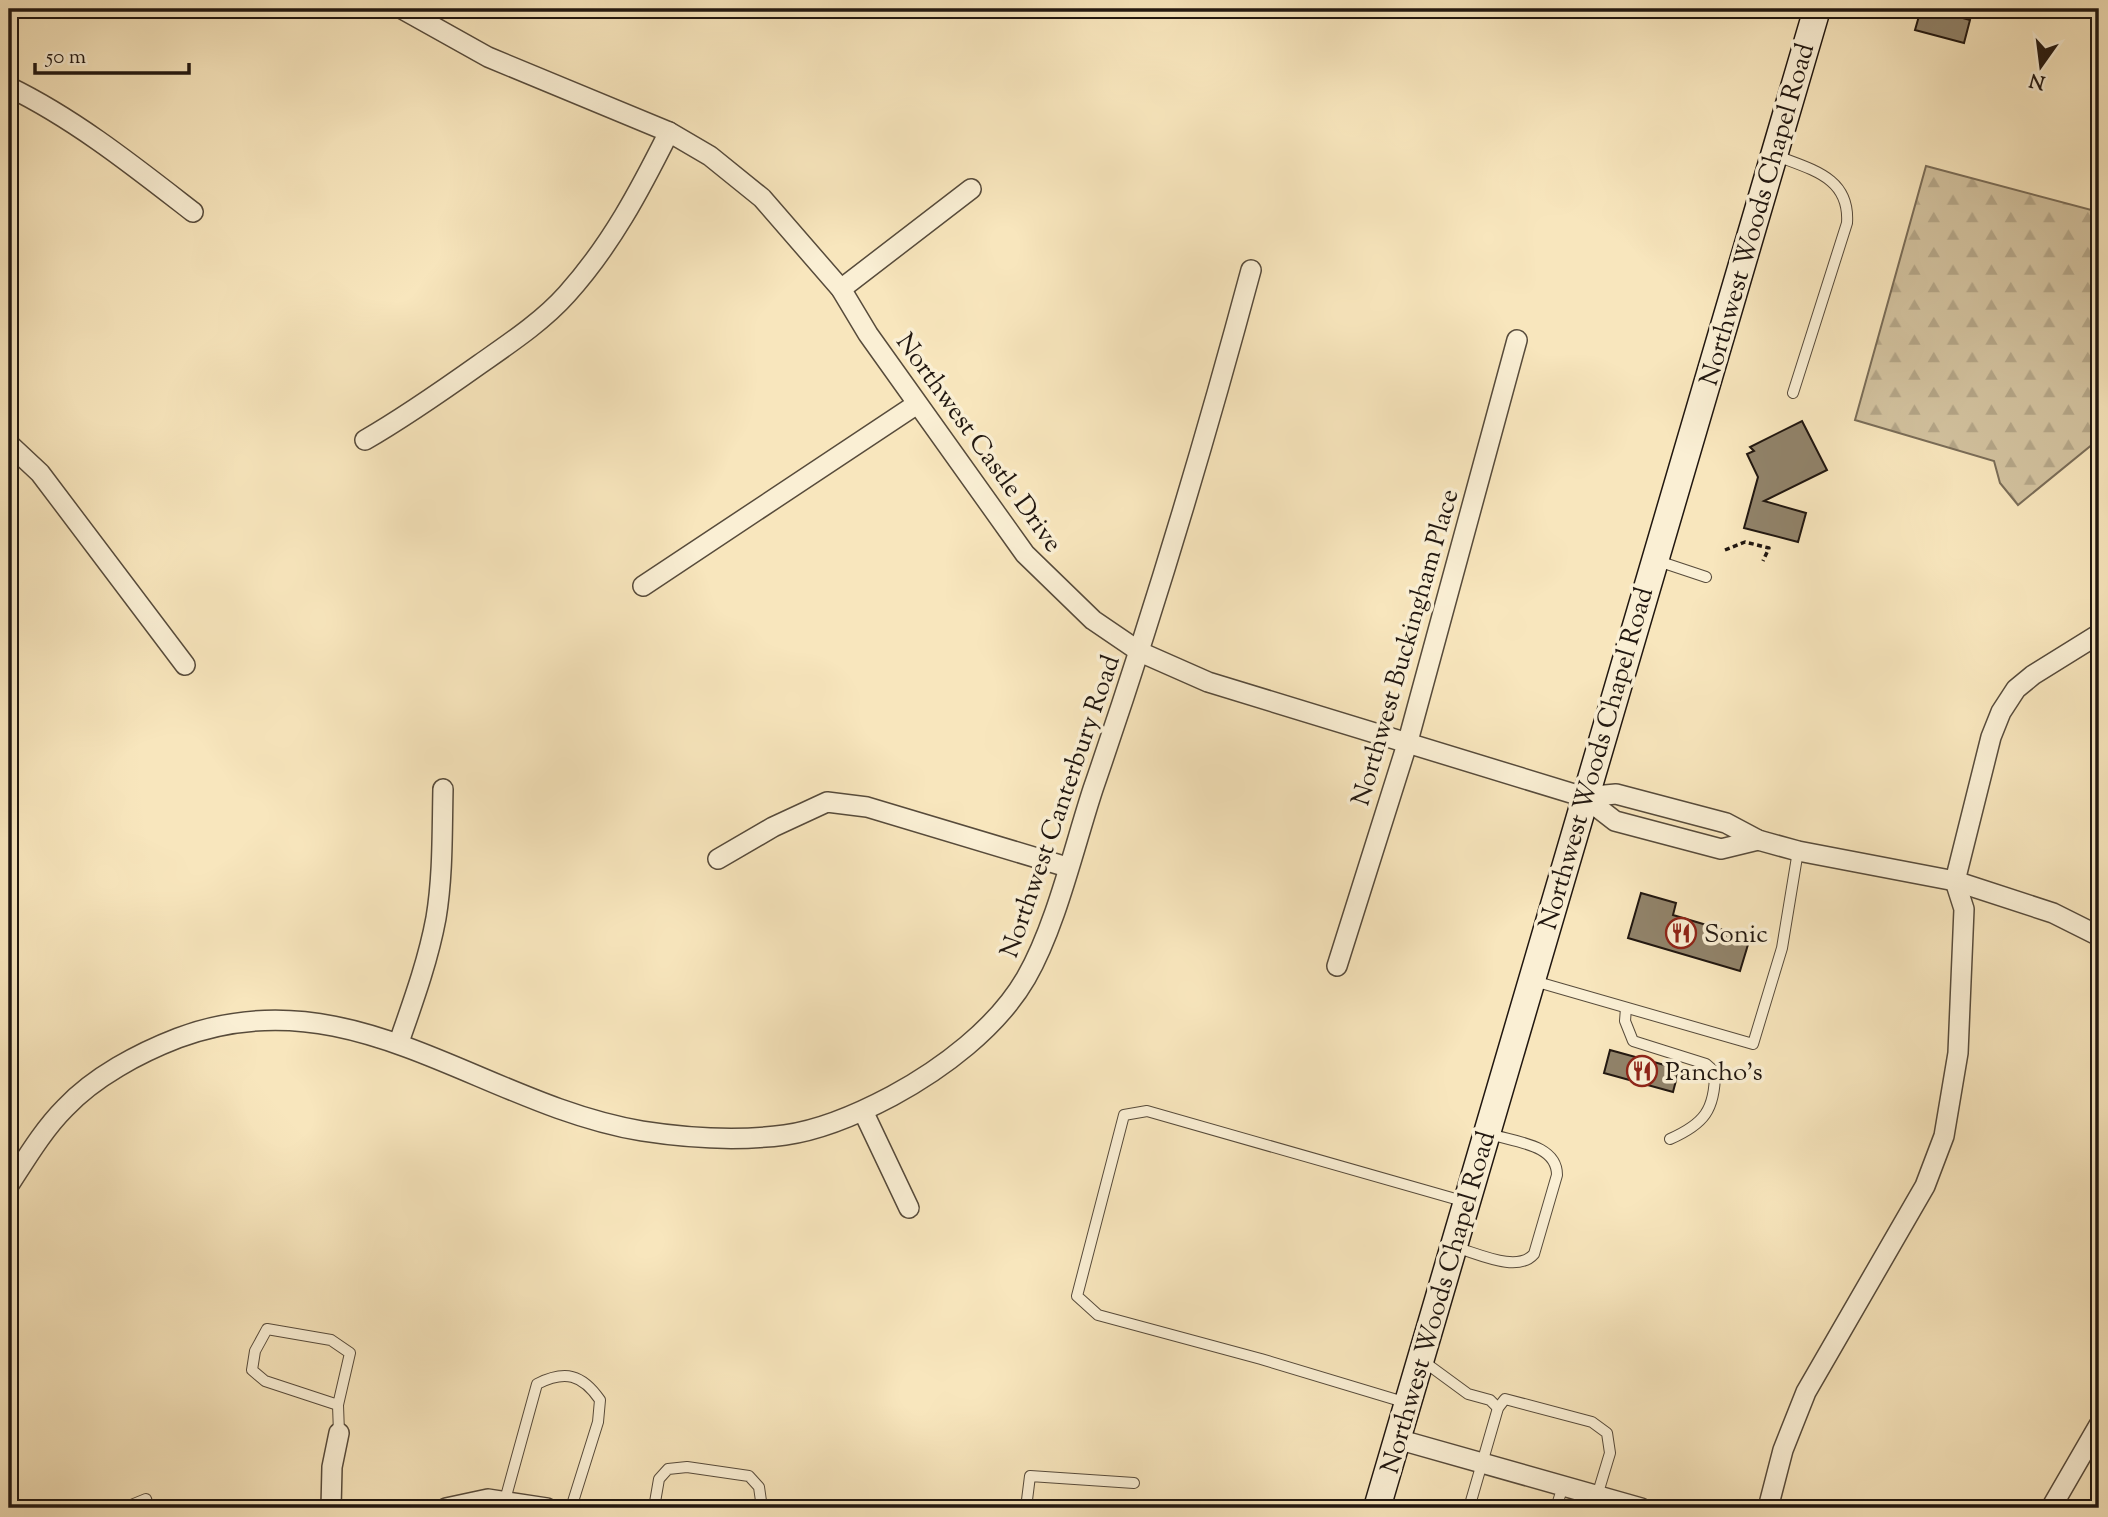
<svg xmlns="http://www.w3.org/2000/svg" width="2108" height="1517" font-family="'Sorts Mill Goudy',serif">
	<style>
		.forest { fill: url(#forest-firs); stroke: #7a6d58; stroke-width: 2 }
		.building { fill: #91836a; stroke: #211710; stroke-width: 2 }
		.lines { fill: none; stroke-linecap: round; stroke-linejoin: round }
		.service-casing { stroke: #574b3b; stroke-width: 12 }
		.minor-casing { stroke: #574b3b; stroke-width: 22 }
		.secondary-casing { stroke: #211710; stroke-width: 29 }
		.path { stroke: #211710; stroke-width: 3.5; stroke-dasharray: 5 3.5; stroke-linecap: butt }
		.service { stroke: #faefd4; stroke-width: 10 }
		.minor { stroke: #faefd4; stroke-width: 19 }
		.secondary { stroke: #faefd4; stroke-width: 26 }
		.labels { text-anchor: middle; stroke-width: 7; stroke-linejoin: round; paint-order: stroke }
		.street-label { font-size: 26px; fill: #211710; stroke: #faefd4 }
		.poi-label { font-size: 26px; fill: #211710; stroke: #faefd4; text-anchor: start }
	</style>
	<defs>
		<pattern id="forest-firs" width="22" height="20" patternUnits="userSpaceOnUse" patternTransform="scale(1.75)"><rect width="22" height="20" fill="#d3c3a0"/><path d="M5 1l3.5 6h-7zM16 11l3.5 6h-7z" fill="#b5a789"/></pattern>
	</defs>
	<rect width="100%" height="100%" fill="#f8e6bd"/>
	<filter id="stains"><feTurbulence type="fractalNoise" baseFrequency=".00286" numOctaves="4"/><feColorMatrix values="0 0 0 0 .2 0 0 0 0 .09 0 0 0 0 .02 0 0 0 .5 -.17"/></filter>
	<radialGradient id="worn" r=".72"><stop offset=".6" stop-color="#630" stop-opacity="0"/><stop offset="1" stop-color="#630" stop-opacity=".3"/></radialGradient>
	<path class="forest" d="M 1926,166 L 2099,212 L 2099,439 L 2018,505 L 2000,483 L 1994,461 L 1855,420 Z"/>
	<g class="building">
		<path d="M 1921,9 L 1939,9 L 1938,11 L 1970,20 L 1964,43 L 1915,30 Z"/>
		<path d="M 1802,421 L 1827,470 L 1764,501 L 1806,513 L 1798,542 L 1744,528 L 1758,477 L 1747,454 L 1754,451 L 1750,447 Z"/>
		<path d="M 1641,893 L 1676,903 L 1673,915 L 1750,938 L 1740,971 L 1628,938 Z"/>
		<path d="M 1610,1050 L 1679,1069 L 1673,1092 L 1604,1073 Z"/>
	</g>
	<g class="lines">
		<g class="service-casing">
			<g id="service">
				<path d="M 1777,156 C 1813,170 1850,178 1847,223 L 1793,393"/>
				<path d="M 1658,561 L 1706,577"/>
				<path d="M 1534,981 L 1753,1044 L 1782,948 L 1798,851"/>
				<path d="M 1626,1008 L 1625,1021 L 1633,1041 L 1706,1064 L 1715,1072 C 1715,1110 1704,1124 1670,1139"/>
				<path d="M 1454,1247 C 1475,1252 1517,1274 1534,1254 L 1557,1175 C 1557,1144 1514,1142 1490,1134"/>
				<path d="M 1423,1361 L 1468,1394 L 1490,1400 L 1498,1408"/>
				<path d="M 1407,1403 L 1261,1359 L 1098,1315 L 1077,1296 L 1124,1115 L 1147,1111 L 1466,1202"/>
				<path d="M 338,1405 L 265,1381 L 252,1370 L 255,1351 L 267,1329 L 331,1340 L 350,1353 L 338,1405 L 339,1433"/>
				<path d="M 505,1500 L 537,1384 C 565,1370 582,1374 600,1400 L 598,1422 L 571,1508"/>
				<path d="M 124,1508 L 146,1499 L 149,1508"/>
				<path d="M 654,1508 L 659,1479 L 668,1469 L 687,1467 L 749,1476 L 759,1487 L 762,1508"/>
				<path d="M 1026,1508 L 1030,1476 L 1134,1483"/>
				<path d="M 1469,1508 L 1498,1408 L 1505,1399 L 1592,1422 L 1607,1433 L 1610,1453 L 1597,1496"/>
				<path d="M 1556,1508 L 1563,1486"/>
			</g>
		</g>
		<g class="minor-casing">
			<g id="minor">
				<path d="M 402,9 L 488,57 L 669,132 L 710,156 L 762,198 L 841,289 L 868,334 L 1025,554 L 1093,620 L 1140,652 L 1208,682 L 1584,797 L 1616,794 L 1726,823 L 1758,840 L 1798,851 L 1955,881 L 2053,913 L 2099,936"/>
				<path d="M 9,87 C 75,119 135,167 193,212"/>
				<path d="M 841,289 L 971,189"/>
				<path d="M 365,440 C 405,417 442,391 480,364 C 510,343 543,321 567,294 C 611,245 640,190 669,132"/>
				<path d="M 9,444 L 40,473 L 185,665"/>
				<path d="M 643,586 L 917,404"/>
				<path d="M 1584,797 L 1615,821 L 1721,849 L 1758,840"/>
				<path d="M 718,859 L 773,827 L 827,802 L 867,807 L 1067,867"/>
				<path d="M 1337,966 L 1408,741 L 1517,340"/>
				<path d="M 399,1042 C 413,1002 428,961 436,918 C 443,876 442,832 443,789"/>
				<path d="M 863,1111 L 909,1208"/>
				<path d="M 9,1185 C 26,1159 43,1130 65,1108 C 94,1077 139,1053 178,1038 C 351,973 480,1104 642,1131 C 687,1138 740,1141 785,1135 C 821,1130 860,1113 892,1096 C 942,1069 997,1028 1026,978 C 1056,926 1074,847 1093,789 C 1152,618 1204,445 1251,270"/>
				<path d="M 1397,1439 L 1641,1508"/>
				<path d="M 331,1508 L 332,1467 L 339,1433"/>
				<path d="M 446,1508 L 488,1499 L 547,1508"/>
				<path d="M 1768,1508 L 1783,1450 L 1806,1392 L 1925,1186 L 1944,1136 L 1958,1053 L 1964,909 L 1955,881 L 1991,737 L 2001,712 L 2016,689 L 2033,675 L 2099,634"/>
				<path d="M 2051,1508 L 2099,1425"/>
			</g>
		</g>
		<g class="secondary-casing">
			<path id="secondary" d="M 1377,1508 L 1817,9"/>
		</g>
		<path class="path" d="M 1725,550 L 1745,542 L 1769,548 L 1763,561"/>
		<use href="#service" class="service"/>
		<use href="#minor" class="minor"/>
		<use href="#secondary" class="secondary"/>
	</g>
	<defs>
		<g id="restaurant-ring" transform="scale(1.575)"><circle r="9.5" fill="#faefd4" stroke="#8f2418" stroke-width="1.5"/><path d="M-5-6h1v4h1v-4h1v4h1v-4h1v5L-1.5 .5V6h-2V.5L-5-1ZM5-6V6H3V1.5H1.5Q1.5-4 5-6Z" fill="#8f2418"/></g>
	</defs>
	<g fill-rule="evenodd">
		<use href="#restaurant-ring" x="1681" y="933"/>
		<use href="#restaurant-ring" x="1642" y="1071"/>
	</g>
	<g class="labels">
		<g class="street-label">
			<text transform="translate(1756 214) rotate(-74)" y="9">Northwest Woods Chapel Road</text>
			<text transform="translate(980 442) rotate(54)" y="9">Northwest Castle Drive</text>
			<text transform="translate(1404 647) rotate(-74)" y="9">Northwest Buckingham Place</text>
			<text transform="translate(1595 758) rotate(-74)" y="9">Northwest Woods Chapel Road</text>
			<text transform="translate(1059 806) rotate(-71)" y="9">Northwest Canterbury Road</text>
			<text transform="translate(1437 1302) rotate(-74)" y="9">Northwest Woods Chapel Road</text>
		</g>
		<g class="poi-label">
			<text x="1704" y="942">Sonic</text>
			<text x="1665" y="1080">Pancho's</text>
		</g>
	</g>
	<rect width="2108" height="1517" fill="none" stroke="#f8e6bd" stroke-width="35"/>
	<rect x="10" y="10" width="2087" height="1496" fill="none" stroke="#211710" stroke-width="3.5"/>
	<rect x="18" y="18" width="2073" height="1482" fill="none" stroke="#211710" stroke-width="2"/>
	<g transform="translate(2041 66) rotate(194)" stroke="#faefd4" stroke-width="5" paint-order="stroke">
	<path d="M0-5L12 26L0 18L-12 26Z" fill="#211710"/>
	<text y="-10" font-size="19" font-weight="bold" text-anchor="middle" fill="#211710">N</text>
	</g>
	<path d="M35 63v10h154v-10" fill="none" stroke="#211710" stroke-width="3.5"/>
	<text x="46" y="63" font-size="21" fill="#211710" stroke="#faefd4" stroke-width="5" paint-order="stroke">50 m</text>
	<rect width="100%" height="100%" filter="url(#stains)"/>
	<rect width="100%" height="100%" fill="url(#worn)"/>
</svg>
